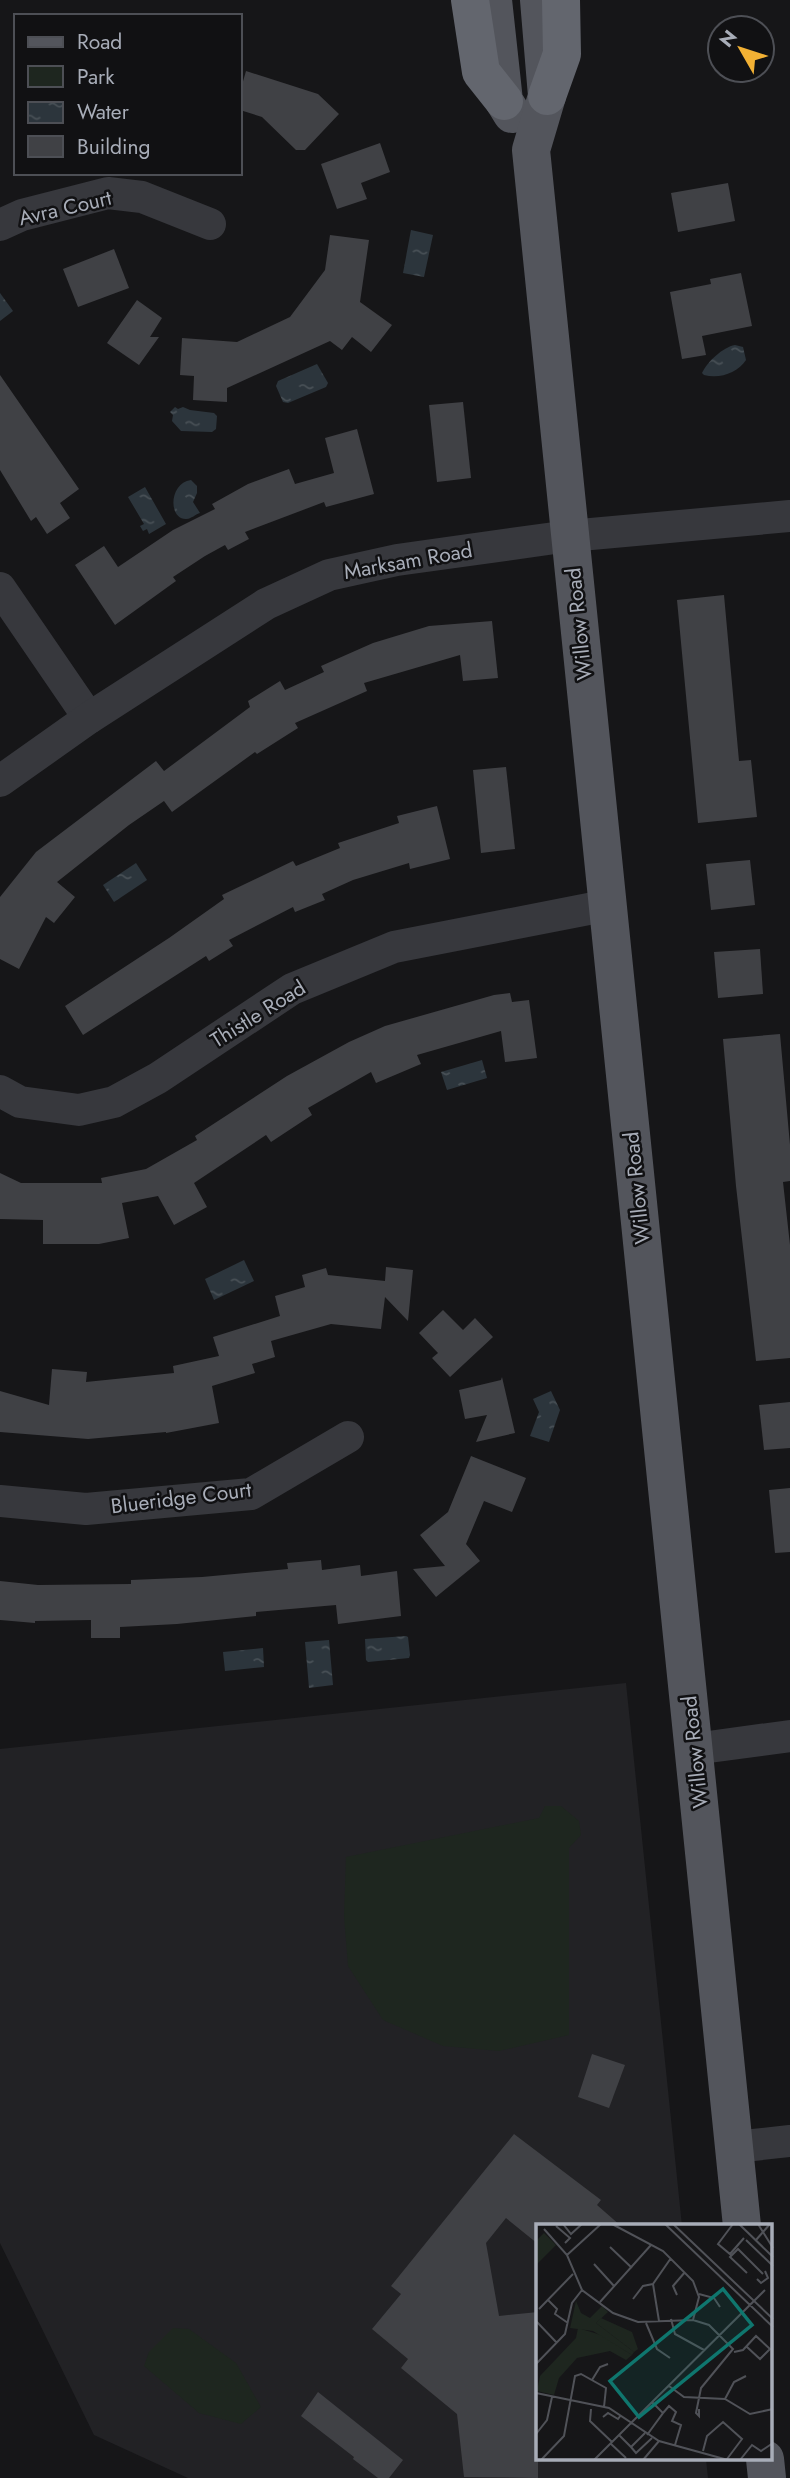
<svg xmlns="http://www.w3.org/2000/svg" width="790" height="2478" font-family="Jost,sans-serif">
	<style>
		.built { fill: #222225 }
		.park { fill: #1e261f }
		.water { fill: url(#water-ripples) }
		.building { fill: #404145 }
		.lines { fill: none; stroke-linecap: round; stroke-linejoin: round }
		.minor { stroke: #37383d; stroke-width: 32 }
		.major { stroke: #53555c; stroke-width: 38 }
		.highway { stroke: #63666e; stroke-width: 38 }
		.labels { text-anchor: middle; stroke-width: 5; stroke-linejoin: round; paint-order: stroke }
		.street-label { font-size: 21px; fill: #a8adb8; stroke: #111113 }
		.inset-road { fill: none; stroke: #505258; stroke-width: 2 }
		.view { fill: #0f766e; fill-opacity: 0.15; stroke: #0f766e; stroke-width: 3.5 }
		.inset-edge { fill: none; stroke: #a8adb8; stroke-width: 3.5 }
	</style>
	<defs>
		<pattern id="water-ripples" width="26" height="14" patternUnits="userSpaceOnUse" patternTransform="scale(1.75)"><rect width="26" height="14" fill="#2c353c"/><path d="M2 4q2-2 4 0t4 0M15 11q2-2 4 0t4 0" fill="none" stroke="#485056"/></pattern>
	</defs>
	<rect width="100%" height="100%" fill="#161618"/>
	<path class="built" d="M 626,1683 L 682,2226 L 538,2226 L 538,2459 L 706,2459 L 708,2478 L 188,2478 L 94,2435 L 0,2243 L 0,1749 Z"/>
	<g class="park">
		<path d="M 545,1806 L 561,1806 L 579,1821 L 581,1835 L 569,1848 L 569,2035 L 499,2051 L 443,2046 L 383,2020 L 348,1966 L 344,1916 L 346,1857 L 539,1818 Z"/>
		<path d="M 173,2328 L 189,2329 L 236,2363 L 261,2407 L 241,2424 L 199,2413 L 144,2366 L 149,2352 Z"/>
	</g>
	<g class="water">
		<path d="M 411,230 L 433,235 L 424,277 L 403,273 Z"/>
		<path d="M 0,293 L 13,311 L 0,321 Z"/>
		<path d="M 735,345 L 743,347 L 746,360 C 737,373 720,379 704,375 L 702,373 C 707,362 723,347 735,345 Z"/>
		<path d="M 317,364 L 328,383 L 326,387 L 288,403 L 283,402 L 276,386 L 278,381 Z"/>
		<path d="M 175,407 L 178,409 L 183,407 L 190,410 L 214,413 L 217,416 L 216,429 L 212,432 L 181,431 L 172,421 L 173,415 L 170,412 Z"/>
		<path d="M 191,480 L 197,486 L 197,493 L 193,502 L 200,513 C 196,514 191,519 186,519 C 168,519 169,483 191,480 Z"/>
		<path d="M 145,487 L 166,524 L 149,534 L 147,529 L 143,531 L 140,526 L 144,524 L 128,497 Z"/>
		<path d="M 136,863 L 147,880 L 114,902 L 103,885 Z"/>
		<path d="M 482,1060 L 487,1078 L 447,1090 L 441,1072 Z"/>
		<path d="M 244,1260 L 254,1281 L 214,1300 L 205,1279 Z"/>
		<path d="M 551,1391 L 560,1410 L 549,1442 L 530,1436 L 539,1412 L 533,1399 Z"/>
		<path d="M 406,1636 L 408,1637 L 410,1655 L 409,1658 L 368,1662 L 366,1660 L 365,1639 Z"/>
		<path d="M 329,1640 L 333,1685 L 309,1688 L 305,1642 Z"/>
		<path d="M 263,1648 L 264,1667 L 225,1671 L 223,1652 Z"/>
	</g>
	<g class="building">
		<path d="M 246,71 L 318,94 L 339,114 L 305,150 L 296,150 L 262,117 L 240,110 L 240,92 Z"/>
		<path d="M 380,143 L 390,172 L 361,183 L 367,199 L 337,209 L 321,164 Z"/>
		<path d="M 728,183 L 735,221 L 678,232 L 671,193 Z"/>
		<path d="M 330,235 L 369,240 L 360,302 L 392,325 L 371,352 L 352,337 L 342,350 L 330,341 L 227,388 L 227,402 L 193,400 L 194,376 L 180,375 L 182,338 L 237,342 L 290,317 L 325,270 Z"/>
		<path d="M 114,249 L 129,288 L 78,307 L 63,269 Z"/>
		<path d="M 741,273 L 752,326 L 702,336 L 706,355 L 682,359 L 670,292 L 711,284 L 710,279 Z"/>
		<path d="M 137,300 L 162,318 L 150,337 L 159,337 L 139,365 L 107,343 Z"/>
		<path d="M 0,375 L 79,489 L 60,503 L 70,518 L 47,534 L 36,517 L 31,521 L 0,470 Z"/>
		<path d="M 463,402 L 471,478 L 437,482 L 429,405 Z"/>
		<path d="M 357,429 L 374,494 L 326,507 L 324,502 L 245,532 L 249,539 L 228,550 L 225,545 L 205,556 L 173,577 L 176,581 L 115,625 L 75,565 L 104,546 L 118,567 L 173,530 L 215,509 L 212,504 L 248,484 L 289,469 L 295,484 L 334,473 L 325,438 Z"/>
		<path d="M 724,595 L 739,761 L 751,760 L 757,817 L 698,823 L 677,600 Z"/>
		<path d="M 492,621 L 498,678 L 463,681 L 460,655 L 364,683 L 367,691 L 295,723 L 298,728 L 257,754 L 255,752 L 172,812 L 164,801 L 129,825 L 57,882 L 75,897 L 54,923 L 46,917 L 19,969 L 0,959 L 0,897 L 36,852 L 156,761 L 164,771 L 250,707 L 248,701 L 280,681 L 285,690 L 324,672 L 321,666 L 373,643 L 429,626 Z"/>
		<path d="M 506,767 L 515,849 L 481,853 L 473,770 Z"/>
		<path d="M 437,806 L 450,859 L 410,869 L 409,863 L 353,880 L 322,894 L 325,900 L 295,912 L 293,907 L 229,940 L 233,946 L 209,961 L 206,956 L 83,1035 L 65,1006 L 169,938 L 224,899 L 222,895 L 293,861 L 296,866 L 340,848 L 338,843 L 399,823 L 397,816 Z"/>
		<path d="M 750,860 L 755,905 L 711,910 L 706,864 Z"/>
		<path d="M 760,949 L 763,994 L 718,998 L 714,952 Z"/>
		<path d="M 510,993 L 512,1002 L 529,1000 L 537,1058 L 505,1062 L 501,1031 L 417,1055 L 421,1064 L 376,1083 L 371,1072 L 308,1108 L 312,1115 L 271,1142 L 266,1135 L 194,1183 L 207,1207 L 174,1225 L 158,1196 L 122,1203 L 129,1238 L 99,1244 L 43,1244 L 43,1220 L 0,1219 L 0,1173 L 21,1183 L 102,1183 L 101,1178 L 146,1169 L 197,1140 L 195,1136 L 287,1076 L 349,1042 L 385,1026 L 494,995 Z"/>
		<path d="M 780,1034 L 790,1145 L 790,1181 L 783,1182 L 790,1245 L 790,1358 L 756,1361 L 736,1186 L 723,1039 Z"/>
		<path d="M 386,1267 L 413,1270 L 408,1321 L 385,1297 L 381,1329 L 331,1324 L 271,1341 L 275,1357 L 252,1364 L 255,1373 L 212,1386 L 219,1423 L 166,1433 L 166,1432 L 88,1439 L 0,1432 L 0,1391 L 49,1405 L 52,1369 L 87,1372 L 86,1382 L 174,1373 L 173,1366 L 219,1356 L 213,1337 L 280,1316 L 275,1296 L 305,1287 L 302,1275 L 326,1268 L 328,1275 L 385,1281 Z"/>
		<path d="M 443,1310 L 463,1330 L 475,1318 L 493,1337 L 450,1377 L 432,1358 L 438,1353 L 419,1333 Z"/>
		<path d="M 502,1377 L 515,1433 L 476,1442 L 487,1415 L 465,1419 L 459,1390 L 501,1380 Z"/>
		<path d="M 790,1402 L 790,1448 L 764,1450 L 759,1405 Z"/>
		<path d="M 471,1456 L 526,1478 L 512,1512 L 484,1501 L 466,1544 L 480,1561 L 436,1597 L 413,1569 L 445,1566 L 420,1535 L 448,1512 Z"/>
		<path d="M 790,1488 L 790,1552 L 775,1553 L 769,1490 Z"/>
		<path d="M 321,1560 L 322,1570 L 360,1565 L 361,1576 L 397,1571 L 401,1616 L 338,1624 L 336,1605 L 256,1612 L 256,1616 L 177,1624 L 120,1627 L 120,1638 L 91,1638 L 91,1620 L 35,1621 L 35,1623 L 0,1620 L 0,1581 L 38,1585 L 131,1584 L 131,1580 L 202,1577 L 288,1569 L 287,1563 Z"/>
		<path d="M 592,2054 L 625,2065 L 609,2108 L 578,2097 Z"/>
		<path d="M 514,2134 L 601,2200 L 597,2205 L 621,2226 L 538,2226 L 538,2244 L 506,2218 L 486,2243 L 499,2316 L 538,2312 L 538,2478 L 464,2477 L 457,2414 L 401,2368 L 408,2359 L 372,2329 L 401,2294 L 391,2286 Z"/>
		<path d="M 318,2392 L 403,2460 L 389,2478 L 378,2478 L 353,2459 L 354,2457 L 301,2416 Z"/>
	</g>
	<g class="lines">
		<g class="minor">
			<path d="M 0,225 L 22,215 L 108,193 L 142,197 L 210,224"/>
			<path d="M 0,588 L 89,718"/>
			<path d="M 0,781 L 89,718 L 266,604 L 329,575 L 397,560 L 569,536 L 790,516"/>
			<path d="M 0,1091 L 20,1102 L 79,1110 L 114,1102 L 158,1078 L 292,989 L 394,947 L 609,905"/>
			<path d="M 0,1501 L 86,1509 L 251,1494 L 348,1437"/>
			<path d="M 694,1749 L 790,1736"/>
			<path d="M 734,2147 L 790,2141"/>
		</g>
		<g class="major">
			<path d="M 493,0 L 504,101 L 512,114"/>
			<path d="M 539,0 L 547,96 L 531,150 L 742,2226"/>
			<path d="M 765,2459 L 767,2478"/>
		</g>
		<g class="highway">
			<path d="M 470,0 L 481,72 L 504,101"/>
			<path d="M 547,96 L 562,54 L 561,0"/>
		</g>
	</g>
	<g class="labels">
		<g class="street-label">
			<text transform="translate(65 208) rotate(-13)" y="7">Avra Court</text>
			<text transform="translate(408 561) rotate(-10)" y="7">Marksam Road</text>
			<text transform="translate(579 624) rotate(-96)" y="7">Willow Road</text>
			<text transform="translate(258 1014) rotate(-32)" y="7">Thistle Road</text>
			<text transform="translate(637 1188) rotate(-96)" y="7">Willow Road</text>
			<text transform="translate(181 1498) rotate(-7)" y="7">Blueridge Court</text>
			<text transform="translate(695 1752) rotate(-96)" y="7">Willow Road</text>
		</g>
	</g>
	<g transform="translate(536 2224)">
		<rect width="236" height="236" fill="#161618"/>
		<path d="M 8,9 L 20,21 L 0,41 L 0,17 Z" fill="#1e261f"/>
		<path d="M 65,94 L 96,108 L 102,125 L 98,128 L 60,99 ZM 42,104 L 65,111 L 96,131 L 90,136 L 74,127 L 41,134 L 23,154 L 18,171 L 1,167 L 4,152 L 40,114 Z" fill="#1e261f"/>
		<path d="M 40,77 L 45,89 L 54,94 L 66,82 L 72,88 L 60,99 L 98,128 L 96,131 L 57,107 L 34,104 Z" fill="#1e261f"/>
		<path class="inset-road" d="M 27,0 L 35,10 L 46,0M 76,0 L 127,27 L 157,57 L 163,73 L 157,96M 129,0 L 237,103M 137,0 L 237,95M 197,0 L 182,20 L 194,30 L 208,14M 203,0 L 237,33M 222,0 L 237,24M 20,2 L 34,14 L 29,19M 8,5 L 31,31 L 46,66 L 77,89 L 102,98 L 157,96 L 173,101 L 197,125 L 165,164 L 160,189 L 163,192 L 163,185M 210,16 L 237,42M 220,16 L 234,0M 74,23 L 96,44M 31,31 L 65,0M 58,40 L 78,62M 211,49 L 194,33 L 202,25 L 227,50M 221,55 L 225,59 L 232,54 L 229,47M 163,70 L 178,74 L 184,83M 141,71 L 137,62 L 149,48M 97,75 L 107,62 L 117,60M 12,76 L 21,85 L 19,90 L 32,99M 64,78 L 115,21M 3,85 L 37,50M 135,95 L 139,110 L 168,126M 0,97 L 21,119M 123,97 L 117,60 L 135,34M 110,99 L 121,125 L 134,134M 198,128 L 207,126 L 220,112 L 234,125 L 224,135 L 211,123M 0,140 L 29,110 L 36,79 L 46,66M 56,156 L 64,143 L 72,140M 133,162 L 148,173 L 189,175 L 214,190 L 237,185M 0,169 L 73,184 L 123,217 L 192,236M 189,175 L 198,158 L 210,152M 55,185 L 54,197 L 76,218M 127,189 L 133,182 L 140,188 L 136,197 L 145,201 L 139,221M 67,193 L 72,189 L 82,195 L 85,191M 95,199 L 229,66M 0,210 L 11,196 L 16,173M 83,211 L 95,223 L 109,209M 111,211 L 127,189 L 116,178M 74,219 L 90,234M 95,223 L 100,229 L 116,214M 167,227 L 171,212 L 187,198 L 206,215 L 191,235M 5,236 L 28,212 L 39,152 L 45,150 L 70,164 L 68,183M 58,236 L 95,199M 107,236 L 123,217M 204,236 L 216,221 L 225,227 L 237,219"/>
		<path class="view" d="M 187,65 L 216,101 L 103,193 L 74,157 Z"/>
		<rect width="236" height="236" class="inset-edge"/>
	</g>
	<rect x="14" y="14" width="228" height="161" fill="#111113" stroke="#4d4f55" stroke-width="2"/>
	<rect x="28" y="37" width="35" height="10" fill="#53555c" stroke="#4d4f55" stroke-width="2"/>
	<text x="77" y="49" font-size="21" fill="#a8adb8">Road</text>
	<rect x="28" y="66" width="35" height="21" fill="#1e261f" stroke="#4d4f55" stroke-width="2"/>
	<text x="77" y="84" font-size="21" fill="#a8adb8">Park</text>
	<rect x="28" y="102" width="35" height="21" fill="url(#water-ripples)" stroke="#4d4f55" stroke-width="2"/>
	<text x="77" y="119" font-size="21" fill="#a8adb8">Water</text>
	<rect x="28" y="136" width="35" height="21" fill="#404145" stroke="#4d4f55" stroke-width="2"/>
	<text x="77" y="154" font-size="21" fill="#a8adb8">Building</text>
	<g transform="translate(741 49) rotate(309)"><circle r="33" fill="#111113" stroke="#4d4f55" stroke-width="2"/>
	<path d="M0-5L12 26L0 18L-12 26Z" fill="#f2b134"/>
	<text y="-10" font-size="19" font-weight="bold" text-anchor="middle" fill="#a8adb8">N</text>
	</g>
</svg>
